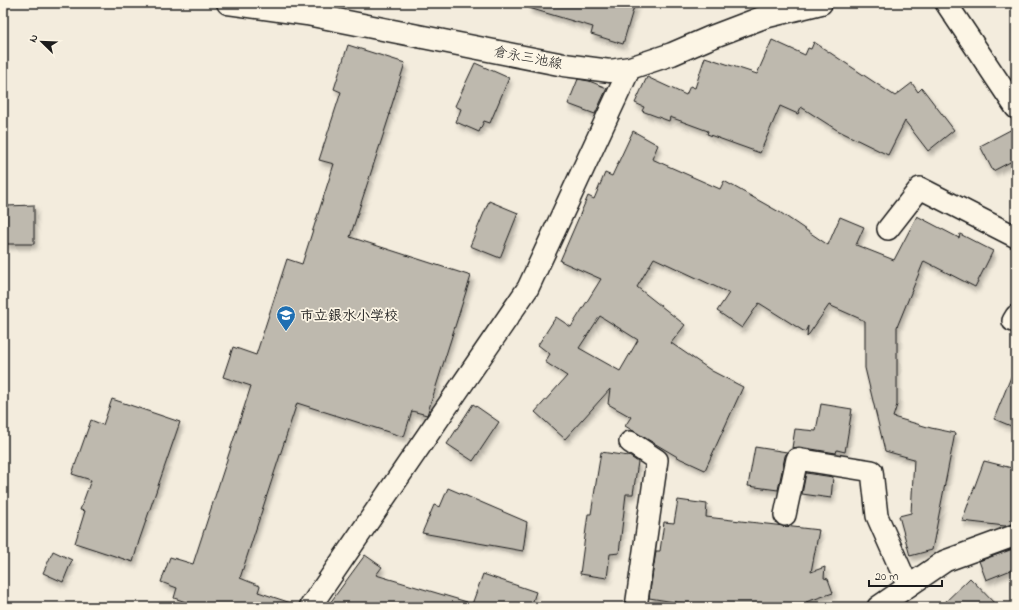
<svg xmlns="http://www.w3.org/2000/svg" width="1019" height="610" font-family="'Indie Flower','Klee One',sans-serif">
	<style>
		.building { fill: #beb9ae; stroke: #1c1c1c; fill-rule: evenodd; filter: url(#shadow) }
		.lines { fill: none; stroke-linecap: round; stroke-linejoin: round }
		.minor-casing { stroke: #1c1c1c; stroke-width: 24 }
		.secondary-casing { stroke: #1c1c1c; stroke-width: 25 }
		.minor { stroke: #fcf5e5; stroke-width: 21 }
		.secondary { stroke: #fcf5e5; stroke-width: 22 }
		.labels { text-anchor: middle; stroke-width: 3.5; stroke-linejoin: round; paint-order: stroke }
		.street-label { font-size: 14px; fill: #1c1c1c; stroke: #fcf5e5 }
		.poi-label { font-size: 14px; font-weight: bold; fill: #1c1c1c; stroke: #fcf5e5; text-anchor: start }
	</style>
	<defs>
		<filter id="shadow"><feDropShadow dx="2.5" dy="4.5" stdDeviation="2" flood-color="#0004"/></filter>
	</defs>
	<rect width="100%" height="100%" fill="#f3ecdd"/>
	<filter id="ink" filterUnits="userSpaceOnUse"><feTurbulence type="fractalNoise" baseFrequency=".025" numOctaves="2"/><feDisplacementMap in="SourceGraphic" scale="8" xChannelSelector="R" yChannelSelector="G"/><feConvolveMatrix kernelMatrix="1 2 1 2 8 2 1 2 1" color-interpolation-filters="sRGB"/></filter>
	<g filter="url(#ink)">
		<g class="building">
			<path d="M 530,3 L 635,3 L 623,44 L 591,34 L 593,27 L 529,8 Z"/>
			<path d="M 772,40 L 805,55 L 808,48 L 811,49 L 814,42 L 895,96 L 912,83 L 918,92 L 922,88 L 954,130 L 928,151 L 905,121 L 888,155 L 837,130 L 801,107 L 798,114 L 780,106 L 760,153 L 707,134 L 708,131 L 670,117 L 669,121 L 642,111 L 644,107 L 635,103 L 647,77 L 686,95 L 690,86 L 695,88 L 705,57 L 757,74 Z"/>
			<path d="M 348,45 L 405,63 L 389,114 L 390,114 L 350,237 L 471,276 L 427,415 L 412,411 L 404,437 L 297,403 L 240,578 L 260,586 L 258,592 L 294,604 L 293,607 L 201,607 L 174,598 L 177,588 L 161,582 L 170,557 L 193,564 L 251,386 L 223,377 L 233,347 L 256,355 L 287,259 L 302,264 L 334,164 L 319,160 L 341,92 L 334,89 Z"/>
			<path d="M 475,63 L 509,78 L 490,123 L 484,121 L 479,132 L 456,122 L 461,109 L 455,106 Z"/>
			<path d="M 578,79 L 589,81 L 607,88 L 595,114 L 568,104 Z"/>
			<path d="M 1016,127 L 1016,159 L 993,171 L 980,146 Z"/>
			<path d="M 633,131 L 658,145 L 652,159 L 720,189 L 724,181 L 781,213 L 828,245 L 840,217 L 864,227 L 856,245 L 894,260 L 917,216 L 959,238 L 960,234 L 993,251 L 975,287 L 924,261 L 897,327 L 897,405 L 893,417 L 931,428 L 955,433 L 932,550 L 910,556 L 899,516 L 911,513 L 914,459 L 885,451 L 865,368 L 865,321 L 829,305 L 807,337 L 808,326 L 805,332 L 759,303 L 742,328 L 717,311 L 729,293 L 654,258 L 637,287 L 685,325 L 671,343 L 712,371 L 743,387 L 705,470 L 681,459 L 625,426 L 631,417 L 608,404 L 610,389 L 565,439 L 535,412 L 567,376 L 545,362 L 550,354 L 538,345 L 556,317 L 571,327 L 601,279 L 560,261 L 588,196 L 594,199 L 605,173 L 612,176 ZM 600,316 L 638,340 L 620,371 L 579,348 Z"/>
			<path d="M 489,201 L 518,213 L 500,258 L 470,246 Z"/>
			<path d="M 34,205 L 34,244 L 6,244 L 6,206 Z"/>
			<path d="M 1015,367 L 1016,368 L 1016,428 L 994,419 Z"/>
			<path d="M 112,399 L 180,422 L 139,541 L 133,562 L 75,543 L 85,511 L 80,510 L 91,480 L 72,474 L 91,420 L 103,425 Z"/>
			<path d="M 473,404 L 499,422 L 473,461 L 447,444 Z"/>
			<path d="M 821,404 L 852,409 L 845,452 L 837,450 L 836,453 L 799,447 L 792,448 L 795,429 L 816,431 Z"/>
			<path d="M 755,447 L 787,452 L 785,456 L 778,490 L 748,486 Z"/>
			<path d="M 601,452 L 629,456 L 638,462 L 633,494 L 626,494 L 619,553 L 610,554 L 607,578 L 580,574 L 588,514 L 591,514 Z"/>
			<path d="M 984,461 L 1016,469 L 1016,523 L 1005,526 L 962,521 Z"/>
			<path d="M 806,473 L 833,477 L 831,498 L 802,494 Z"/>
			<path d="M 448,488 L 527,522 L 523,551 L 422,533 L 434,505 L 440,507 Z"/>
			<path d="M 678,500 L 707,504 L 706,517 L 819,530 L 811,572 L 825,567 L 824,578 L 828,579 L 833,593 L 806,602 L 808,607 L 707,607 L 649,598 L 656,551 L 660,551 L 664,522 L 674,523 Z"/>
			<path d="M 1016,548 L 1016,568 L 986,580 L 979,561 Z"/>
			<path d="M 53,551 L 72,560 L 63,582 L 43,573 Z"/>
			<path d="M 365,555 L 382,567 L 376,575 L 467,602 L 467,607 L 327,607 Z"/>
			<path d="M 483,574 L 536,592 L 531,607 L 471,607 Z"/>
			<path d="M 970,578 L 998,607 L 940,607 Z"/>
		</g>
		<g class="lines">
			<g class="minor-casing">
				<g id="minor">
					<path d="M 946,3 L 1016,108"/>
					<path d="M 888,229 L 920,188 L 1016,237"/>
					<path d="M 1013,321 L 1016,316"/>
					<path d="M 630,442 L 657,460 L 636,607"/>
					<path d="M 785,515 L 797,459 L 872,471 L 877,516 L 908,586"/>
					<path d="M 310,607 L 528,288 L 630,68"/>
					<path d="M 878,607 L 945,561 L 1016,535"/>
				</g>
			</g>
			<g class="secondary-casing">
				<path id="secondary" d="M 228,3 L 307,14 L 564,65 L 610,71 L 630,68 L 672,54 L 709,38 L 764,17 L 821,3"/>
			</g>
			<use href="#minor" class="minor"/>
			<use href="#secondary" class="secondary"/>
		</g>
	</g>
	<defs>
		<g id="school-pin" transform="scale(1)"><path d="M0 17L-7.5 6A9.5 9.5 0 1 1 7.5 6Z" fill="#1f6fb2" stroke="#fcf5e5"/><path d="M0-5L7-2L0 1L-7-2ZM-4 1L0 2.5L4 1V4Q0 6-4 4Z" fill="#fff"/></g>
	</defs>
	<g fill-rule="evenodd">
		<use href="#school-pin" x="286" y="315"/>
	</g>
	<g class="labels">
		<g class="street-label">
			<text transform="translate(528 57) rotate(11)" y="5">倉永三池線</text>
		</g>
		<g class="poi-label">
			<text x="300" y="320">市立銀水小学校</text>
		</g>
	</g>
	<rect width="1019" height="610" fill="none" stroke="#fcf5e5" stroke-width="16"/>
	<rect x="8" y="8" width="1003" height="594" fill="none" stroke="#1c1c1c" stroke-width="1.5" filter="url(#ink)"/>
	<g transform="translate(42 42) rotate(293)" stroke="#fcf5e5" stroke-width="3" paint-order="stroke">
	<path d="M0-3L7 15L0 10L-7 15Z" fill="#1c1c1c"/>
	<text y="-6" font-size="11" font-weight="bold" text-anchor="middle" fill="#1c1c1c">N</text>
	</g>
	<path d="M869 580v6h73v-6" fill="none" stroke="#1c1c1c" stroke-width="2"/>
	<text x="875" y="580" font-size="12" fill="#1c1c1c" stroke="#fcf5e5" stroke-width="3" paint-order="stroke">20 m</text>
</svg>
